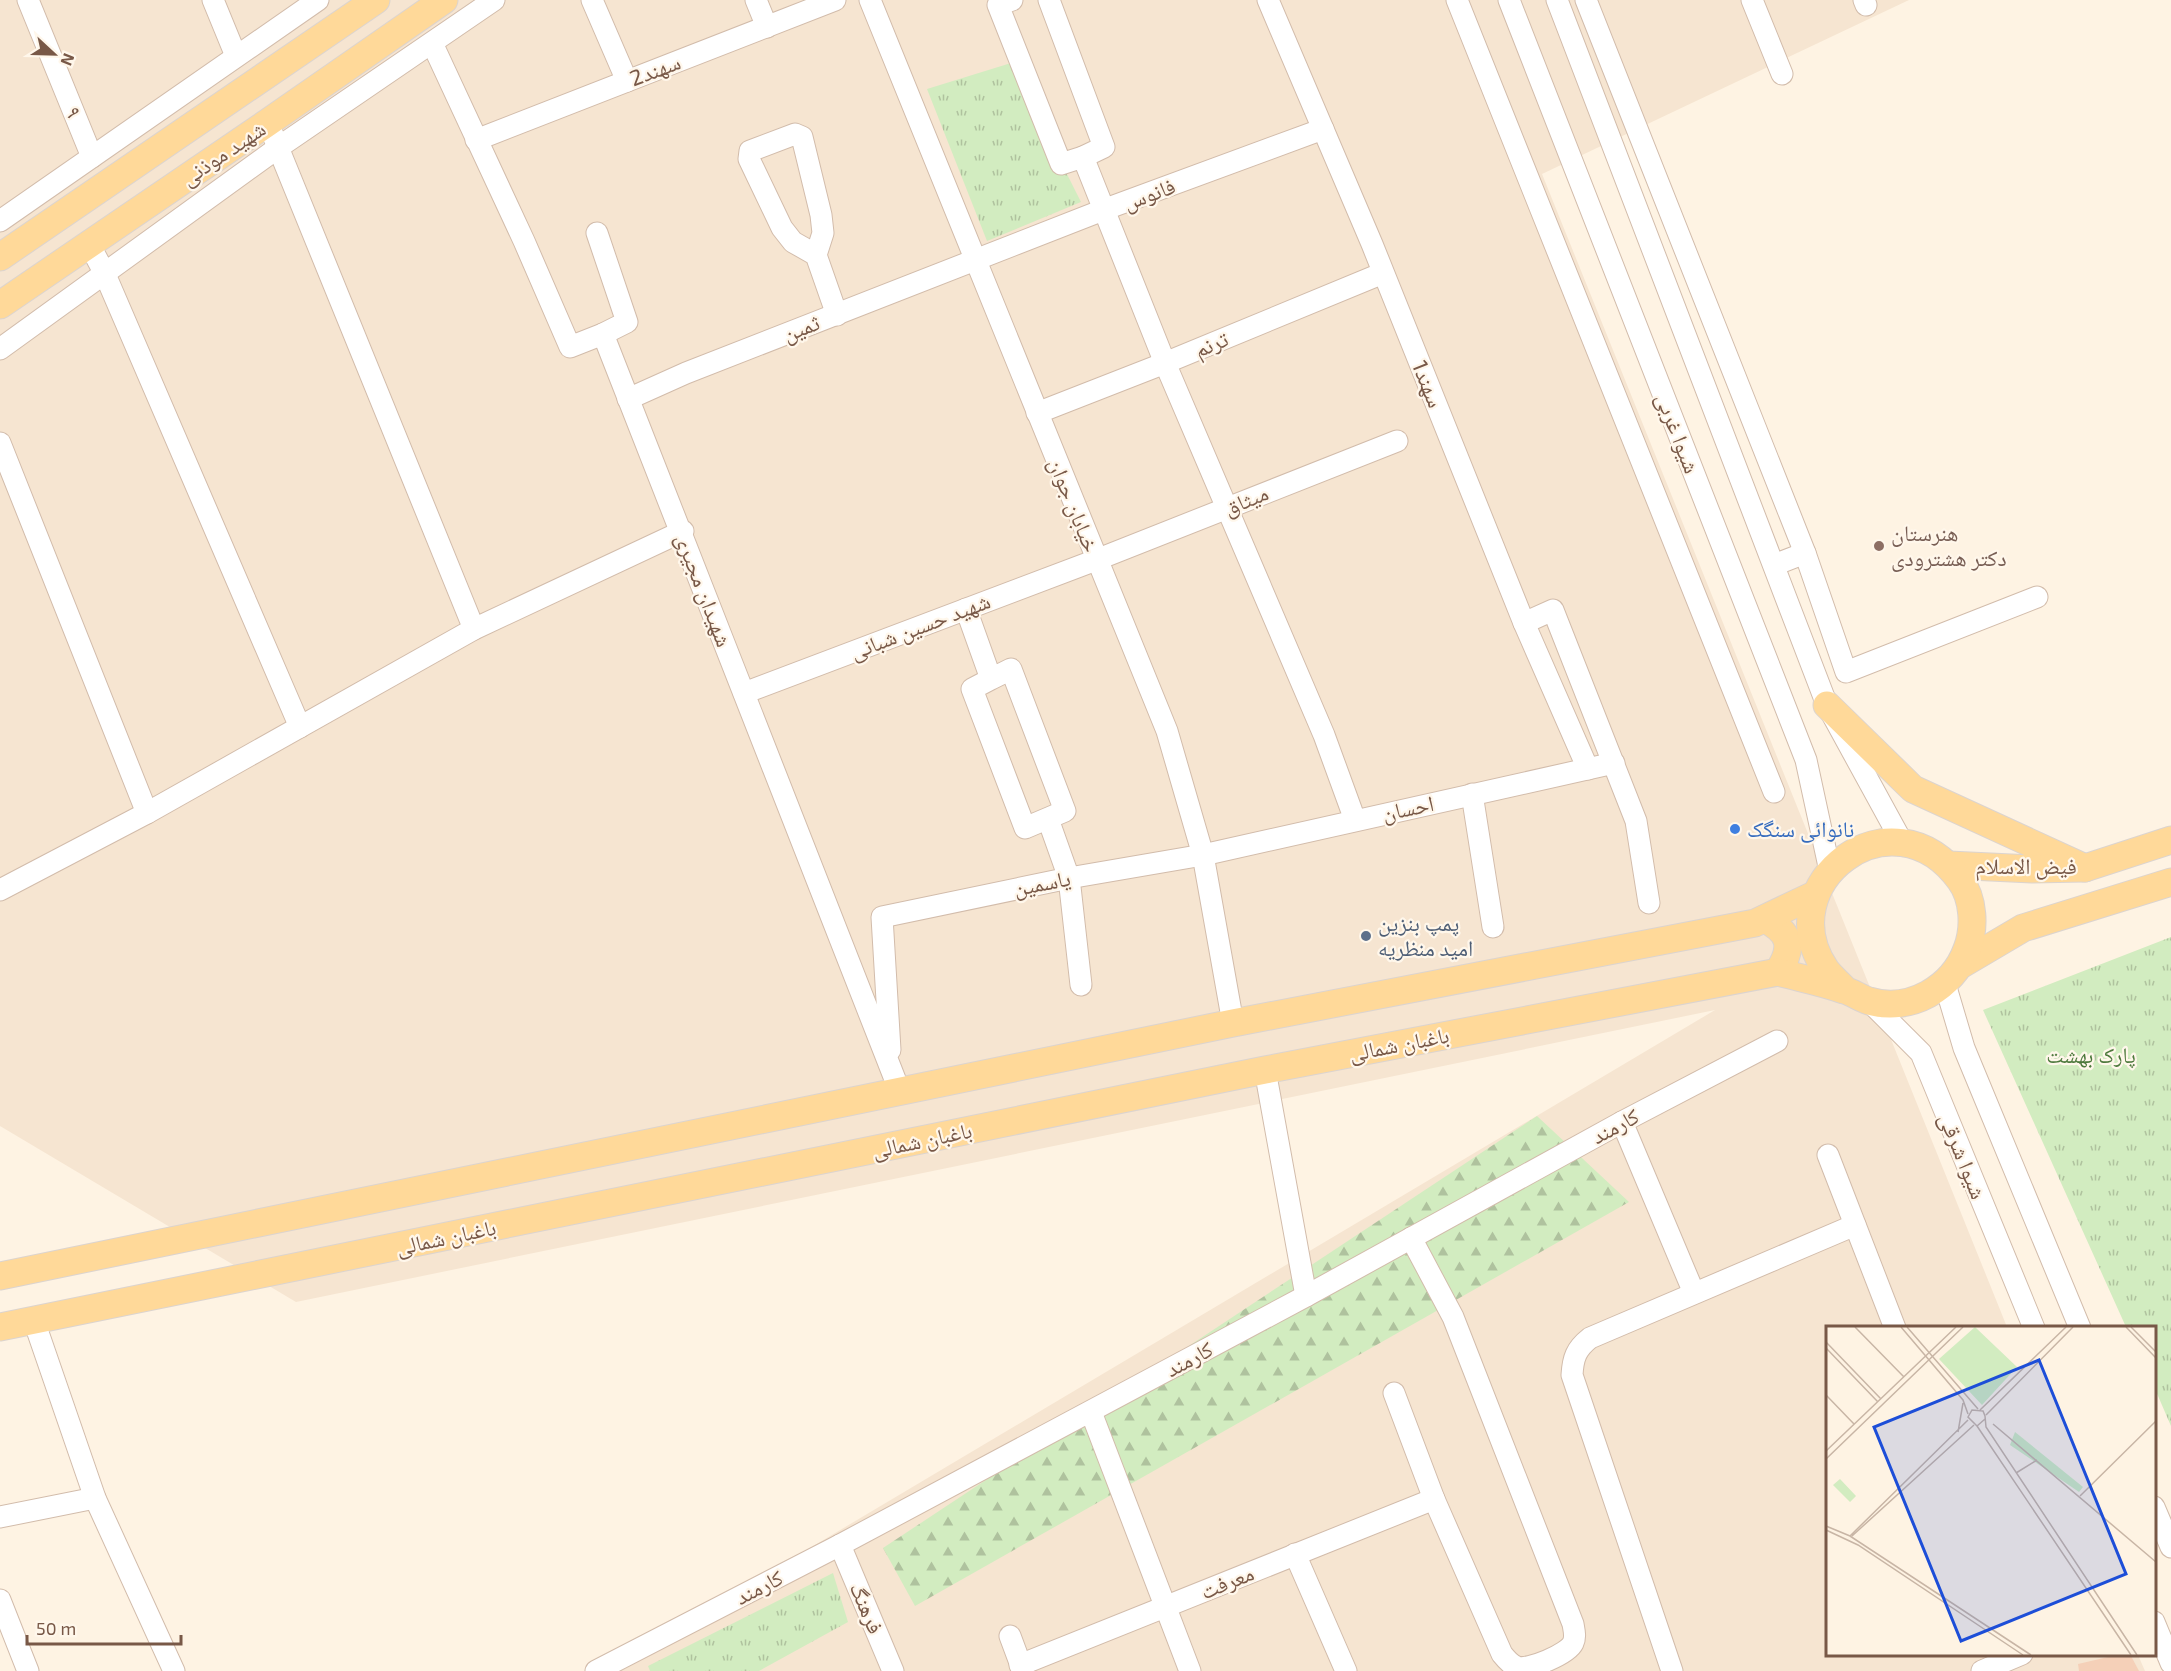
<svg xmlns="http://www.w3.org/2000/svg" width="2171" height="1671" font-family="'Exo 2','Noto Naskh Arabic',sans-serif">
	<style>
		.residential { fill: #f6e5d1 }
		.forest { fill: url(#forest-firs) }
		.park { fill: url(#park-tufts) }
		.building { fill: #f5d0b8 }
		.lines { fill: none; stroke-linecap: round; stroke-linejoin: round }
		.minor-casing { stroke: #d2bcab; stroke-width: 23 }
		.major-casing { stroke: #dcd4cf; stroke-width: 29 }
		.minor { stroke: #fff; stroke-width: 21 }
		.major { stroke: #ffd999; stroke-width: 27 }
		.education-dot { fill: #8d6e63; stroke: #fff7eb; stroke-width: 2 }
		.shop-dot { fill: #3f7fe0; stroke: #fff7eb; stroke-width: 2 }
		.service-dot { fill: #5c6f8a; stroke: #fff7eb; stroke-width: 2 }
		.labels { text-anchor: middle; stroke-width: 4.5; stroke-linejoin: round; paint-order: stroke }
		.street-label { font-size: 22px; fill: #785847; stroke: #fff7eb }
		.education-label { font-size: 22px; fill: #785e54; stroke: #fff7eb; text-anchor: start }
		.shop-label { font-size: 22px; fill: #366cbe; stroke: #fff7eb; text-anchor: start }
		.service-label { font-size: 22px; fill: #4e5e75; stroke: #fff7eb; text-anchor: start }
		.park-label { font-size: 22px; fill: #4d793c; stroke: #fff7eb }
		.inset-road { fill: none; stroke: #c8b5a5; stroke-width: 1.5 }
		.view { fill: #1d4ed8; fill-opacity: 0.15; stroke: #1d4ed8; stroke-width: 3 }
		.inset-edge { fill: none; stroke: #785847; stroke-width: 3 }
	</style>
	<defs>
		<pattern id="forest-firs" width="22" height="20" patternUnits="userSpaceOnUse" patternTransform="scale(1.5)"><rect width="22" height="20" fill="#d2ecc0"/><path d="M5 1l3.5 6h-7zM16 11l3.5 6h-7z" fill="#afc29e"/></pattern>
		<pattern id="park-tufts" width="24" height="20" patternUnits="userSpaceOnUse" patternTransform="scale(1.5)"><rect width="24" height="20" fill="#d2ecc0"/><path d="M3 7l-1-3M5 7V3M7 7l1-3M15 17l-1-3M17 17v-4M19 17l1-3" fill="none" stroke="#afc29e"/></pattern>
	</defs>
	<rect width="100%" height="100%" fill="#fef3e3"/>
	<path class="residential" d="M 0,0 L 1909,0 L 1542,174 L 2007,1327 L 1828,1328 L 1828,1654 L 2138,1655 L 2145,1671 L 603,1671 L 1715,1010 L 296,1302 L 0,1126 Z"/>
	<path class="forest" d="M 1537,1116 L 1629,1202 L 915,1606 L 883,1548 Z"/>
	<g class="park">
		<path d="M 1011,63 L 1081,202 L 987,241 L 927,89 Z"/>
		<path d="M 2171,937 L 2171,1426 L 2155,1389 L 2154,1328 L 2126,1327 L 1983,1010 Z"/>
		<path d="M 833,1573 L 848,1622 L 759,1671 L 650,1671 L 648,1666 Z"/>
	</g>
	<path class="building" d="M 2107,1654 L 2130,1654 L 2139,1671 L 2079,1671 L 2078,1664 L 2108,1657 Z"/>
	<g class="lines">
		<g class="minor-casing">
			<g id="minor">
				<path d="M 28,0 L 92,157"/>
				<path d="M 213,0 L 236,56"/>
				<path d="M 592,0 L 627,81"/>
				<path d="M 756,0 L 767,27"/>
				<path d="M 870,0 L 1167,731 L 1203,855 L 1233,1023"/>
				<path d="M 1012,0 L 998,5 L 1061,164 L 1083,157 L 1104,147 L 1049,0"/>
				<path d="M 1268,0 L 1372,244 L 1524,623 L 1588,769"/>
				<path d="M 1457,0 L 1774,792"/>
				<path d="M 1509,0 L 1806,760 L 1830,871"/>
				<path d="M 1557,0 L 1827,705 L 1902,842"/>
				<path d="M 1586,0 L 1805,553"/>
				<path d="M 1752,0 L 1782,74"/>
				<path d="M 1864,0 L 1866,5"/>
				<path d="M 432,43 L 524,241 L 570,347 L 603,334 L 900,1092"/>
				<path d="M 273,135 L 474,629"/>
				<path d="M 476,140 L 835,0"/>
				<path d="M 1083,157 L 1165,363 L 1324,735 L 1355,820"/>
				<path d="M 0,221 L 318,0"/>
				<path d="M 597,233 L 627,322 L 603,334"/>
				<path d="M 89,244 L 104,272 L 300,727"/>
				<path d="M 816,255 L 793,242 L 782,228 L 749,159 L 750,151 L 795,134 L 802,137 L 821,215 L 823,233 L 816,255 L 837,315"/>
				<path d="M 0,349 L 279,147 L 494,0"/>
				<path d="M 628,399 L 686,373 L 1103,210 L 1323,129"/>
				<path d="M 1037,413 L 1165,363 L 1383,273"/>
				<path d="M 0,443 L 147,813"/>
				<path d="M 1774,565 L 1805,553 L 1846,672 L 2037,597"/>
				<path d="M 966,609 L 991,679 L 972,689 L 1025,828 L 1065,811 L 1011,669 L 991,679"/>
				<path d="M 1524,623 L 1553,610 L 1636,821 L 1649,903"/>
				<path d="M 744,693 L 1096,560 L 1397,441"/>
				<path d="M 1472,794 L 1493,927"/>
				<path d="M 1048,819 L 1069,878 L 1081,985"/>
				<path d="M 0,890 L 147,813 L 474,629 L 683,531"/>
				<path d="M 1945,984 L 1964,1048 L 2080,1328"/>
				<path d="M 1869,1001 L 1921,1053 L 2034,1328"/>
				<path d="M 890,1050 L 882,917 L 1069,878 L 1203,855 L 1614,763"/>
				<path d="M 1265,1070 L 1306,1296"/>
				<path d="M 1622,1122 L 1694,1293"/>
				<path d="M 1828,1155 L 1895,1328"/>
				<path d="M 34,1321 L 95,1498 L 174,1671"/>
				<path d="M 1394,1393 L 1434,1499 L 1502,1654 C 1506,1659 1511,1665 1517,1667 C 1528,1671 1568,1654 1573,1643 C 1576,1637 1574,1630 1573,1624 L 1453,1317 L 1411,1238"/>
				<path d="M 1091,1412 L 1190,1671"/>
				<path d="M 2154,1507 L 2171,1547"/>
				<path d="M 0,1517 L 95,1498"/>
				<path d="M 840,1545 L 893,1671"/>
				<path d="M 1295,1554 L 1346,1671"/>
				<path d="M 0,1600 L 28,1671"/>
				<path d="M 2154,1622 L 2171,1663"/>
				<path d="M 1010,1636 L 1023,1671"/>
				<path d="M 1020,1665 L 1434,1499"/>
				<path d="M 596,1671 L 840,1545 L 1306,1296 L 1622,1122 L 1777,1041"/>
				<path d="M 1672,1671 L 1572,1375 C 1573,1358 1576,1349 1590,1338 L 1855,1225"/>
				<path d="M 1982,1671 L 2022,1654"/>
			</g>
		</g>
		<g class="major-casing">
			<g id="major">
				<path d="M 0,257 L 376,0"/>
				<path d="M 0,305 L 267,123 L 444,0"/>
				<path d="M 1827,705 L 1913,789 L 2085,868"/>
				<path d="M 1949,865 L 2032,869 L 2085,868 L 2171,840"/>
				<path d="M 1765,919 C 1791,933 1794,947 1778,972"/>
				<path d="M 1962,964 L 2023,928 L 2171,882"/>
				<path d="M 0,1276 L 1233,1023 L 1755,923 L 1816,894"/>
				<path d="M 0,1327 L 1265,1070 L 1778,972 C 1800,978 1822,982 1844,990 C 1852,992 1860,998 1869,1001 C 1910,1013 1953,988 1967,949 C 1975,928 1974,899 1960,880 C 1892,787 1767,884 1826,970 C 1831,977 1839,983 1845,990"/>
			</g>
		</g>
		<use href="#minor" class="minor"/>
		<use href="#major" class="major"/>
	</g>
	<circle class="education-dot" cx="1879" cy="546" r="6"/>
	<circle class="shop-dot" cx="1735" cy="829" r="6"/>
	<circle class="service-dot" cx="1366" cy="936" r="6"/>
	<g class="labels">
		<g class="street-label">
			<text transform="translate(655 70) rotate(-21)" y="8">2سهند</text>
			<text transform="translate(74 112) rotate(68)" y="8">۹</text>
			<text transform="translate(223 153) rotate(-34)" y="8">شهید موذنی</text>
			<text transform="translate(1149 194) rotate(-20)" y="8">فانوس</text>
			<text transform="translate(801 328) rotate(-21)" y="8">ثمین</text>
			<text transform="translate(1211 344) rotate(-23)" y="8">ترنم</text>
			<text transform="translate(1428 384) rotate(68)" y="8">1سهند</text>
			<text transform="translate(1678 433) rotate(69)" y="8">شیوا غربی</text>
			<text transform="translate(1246 500) rotate(-22)" y="8">میثاق</text>
			<text transform="translate(1074 505) rotate(68)" y="8">خیابان جوان</text>
			<text transform="translate(704 590) rotate(69)" y="8">شهیدان مجیری</text>
			<text transform="translate(920 626) rotate(-21)" y="8">شهید حسین شبانی</text>
			<text transform="translate(1408 808) rotate(-12)" y="8">احسان</text>
			<text x="2026" y="874">فیض الاسلام</text>
			<text transform="translate(1042 883) rotate(-11)" y="8">یاسمین</text>
			<text transform="translate(1399 1044) rotate(-11)" y="8">باغبان شمالی</text>
			<text transform="translate(1615 1126) rotate(-28)" y="8">کارمند</text>
			<text transform="translate(922 1140) rotate(-12)" y="8">باغبان شمالی</text>
			<text transform="translate(1963 1156) rotate(68)" y="8">شیوا شرقی</text>
			<text transform="translate(446 1237) rotate(-12)" y="8">باغبان شمالی</text>
			<text transform="translate(1189 1359) rotate(-28)" y="8">کارمند</text>
			<text transform="translate(1227 1582) rotate(-22)" y="8">معرفت</text>
			<text transform="translate(759 1587) rotate(-27)" y="8">کارمند</text>
			<text transform="translate(867 1608) rotate(67)" y="8">فرهنگ</text>
		</g>
		<g class="education-label">
			<text x="1891" y="541">هنرستان<tspan x="1891" dy="25">دکتر هشترودی</tspan></text>
		</g>
		<g class="shop-label">
			<text x="1747" y="837">نانوائی سنگک</text>
		</g>
		<g class="service-label">
			<text x="1378" y="931">پمپ بنزین<tspan x="1378" dy="25">امید منظریه</tspan></text>
		</g>
		<g class="park-label">
			<text x="2091" y="1063">پارک بهشت</text>
		</g>
	</g>
	<g transform="translate(1826 1326)">
		<rect width="330" height="330" fill="#fef3e3"/>
		<path d="M 189,106 L 257,161 L 253,166 L 184,119 Z" fill="#d2ecc0"/>
		<path d="M 149,1 L 191,41 L 156,79 L 113,33 ZM 14,153 L 30,170 L 24,176 L 7,159 Z" fill="#d2ecc0"/>
		<path class="inset-road" d="M 29,1 L 78,51M 75,1 L 137,74 L 142,88M 81,1 L 152,83M 300,1 L 330,32M 305,1 L 330,26M 0,16 L 55,73M 0,22 L 52,76M 0,69 L 28,98M 154,84 L 240,1M 160,89 L 247,1M 159,93 L 151,100 L 142,91 L 146,84 L 157,85 L 159,90 L 160,101 L 311,329M 167,98 L 330,236M 151,100 L 305,329M 132,106 L 137,77M 0,125 L 130,1M 0,133 L 137,1M 190,147 L 211,134M 254,170 L 330,95M 0,200 L 24,210 L 205,329M 0,204 L 32,219 L 197,329M 24,210 L 142,94M 26,210 L 148,99"/>
		<path class="view" d="M 213,34 L 300,248 L 135,315 L 48,101 Z"/>
		<rect width="330" height="330" class="inset-edge"/>
	</g>
	<g transform="translate(54 54) rotate(112)" stroke="#fff7eb" stroke-width="4.5" paint-order="stroke">
	<path d="M0-4.5L10 22L0 15L-10 22Z" fill="#785847"/>
	<text y="-9" font-size="16" font-weight="bold" text-anchor="middle" fill="#785847">N</text>
	</g>
	<path d="M27 1635v9h154v-9" fill="none" stroke="#785847" stroke-width="3"/>
	<text x="36" y="1635" font-size="18" fill="#785847" stroke="#fff7eb" stroke-width="4.5" paint-order="stroke">50 m</text>
</svg>
